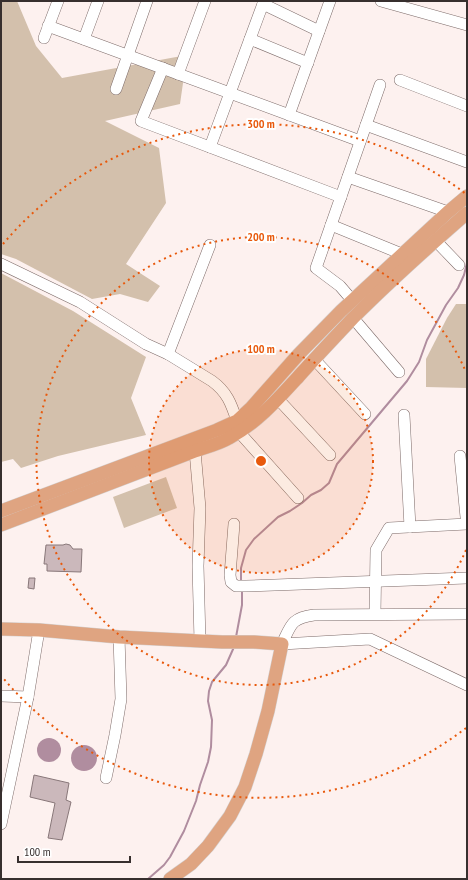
<svg xmlns="http://www.w3.org/2000/svg" width="468" height="880" font-family="'PT Sans Narrow',sans-serif">
	<style>
		.green { fill: #d3c0ac }
		.water { fill: #b08d9f }
		.lines { fill: none; stroke-linecap: round; stroke-linejoin: round }
		.stream { stroke: #b08d9f; stroke-width: 2 }
		.building { fill: #cbb8bb; stroke: #887779 }
		.minor-casing { stroke: #7d6b69; stroke-width: 12 }
		.major-casing { stroke: #d3d1d1; stroke-width: 14 }
		.minor { stroke: #fff; stroke-width: 11 }
		.major { stroke: #dfa481; stroke-width: 13 }
		.ring { fill: none; stroke: #e8590c; stroke-width: 2; stroke-dasharray: 2 4 }
		.centre { fill: #e8590c; stroke: #fff; stroke-width: 2 }
		.ring-label { font-size: 12px; text-anchor: middle; font-weight: bold; fill: #e8590c; stroke: #fff; stroke-width: 4; stroke-linejoin: round; paint-order: stroke }
	</style>
	<rect width="100%" height="100%" fill="#fdf1ef"/>
	<g class="green">
		<path d="M 1,1 L 17,1 L 36,46 L 62,78 L 187,55 L 180,104 L 105,121 L 159,148 L 166,203 L 126,264 L 160,286 L 148,302 L 120,294 L 92,299 L 16,259 L 1,254 Z"/>
		<path d="M 1,273 L 73,311 L 146,357 L 131,398 L 146,435 L 58,456 L 21,468 L 13,459 L 1,462 Z"/>
		<path d="M 456,304 L 467,304 L 467,388 L 426,387 L 426,359 L 447,318 Z"/>
		<path d="M 166,477 L 177,508 L 124,528 L 113,497 Z"/>
	</g>
	<g class="water">
		<circle cx="49" cy="750" r="12"/>
		<circle cx="84" cy="758" r="13"/>
	</g>
	<g class="lines">
		<g class="stream">
			<path d="M 241,582 L 241,568 L 246,550 L 254,539 L 278,517 L 290,511 L 302,503 L 311,495 L 321,490 L 329,483 L 337,464 L 407,381 L 419,362 L 427,340 L 446,305 L 458,288 L 464,275 L 467,263"/>
			<path d="M 236,637 L 242,605 L 242,590"/>
			<path d="M 148,879 L 164,865 L 170,857 L 184,831 L 196,801 L 200,785 L 208,762 L 211,747 L 212,720 L 208,701 L 209,691 L 212,682 L 226,665 L 234,647"/>
		</g>
	</g>
	<g class="building">
		<path d="M 66,544 L 70,545 L 73,549 L 82,549 L 81,572 L 47,571 L 47,564 L 44,564 L 46,545 L 63,545 Z"/>
		<path d="M 29,578 L 35,578 L 34,589 L 28,588 Z"/>
		<path d="M 34,775 L 69,783 L 66,800 L 71,802 L 62,840 L 48,838 L 55,803 L 30,797 Z"/>
	</g>
	<g class="lines">
		<g class="minor-casing">
			<g id="minor">
				<path d="M 381,1 L 467,25"/>
				<path d="M 263,4 L 319,31"/>
				<path d="M 48,26 L 360,141"/>
				<path d="M 44,38 L 58,1"/>
				<path d="M 84,39 L 98,1"/>
				<path d="M 250,39 L 308,63"/>
				<path d="M 163,68 L 141,121 L 341,197"/>
				<path d="M 178,74 L 205,1"/>
				<path d="M 400,80 L 467,106"/>
				<path d="M 116,89 L 147,1"/>
				<path d="M 289,115 L 330,1"/>
				<path d="M 366,125 L 467,162"/>
				<path d="M 210,147 L 264,1"/>
				<path d="M 348,177 L 448,212"/>
				<path d="M 331,225 L 402,254"/>
				<path d="M 435,240 L 459,265"/>
				<path d="M 1,264 L 80,302 L 146,344 L 168,354 L 212,381 C 227,392 231,403 237,421"/>
				<path d="M 352,300 L 340,286 L 316,268 L 380,85"/>
				<path d="M 353,318 L 399,372"/>
				<path d="M 168,354 L 210,245"/>
				<path d="M 314,359 L 365,414"/>
				<path d="M 278,399 L 330,455"/>
				<path d="M 404,415 L 410,527"/>
				<path d="M 239,432 L 298,498"/>
				<path d="M 195,451 L 200,508 L 198,566 L 200,641"/>
				<path d="M 460,456 L 466,517"/>
				<path d="M 234,524 L 230,575 L 231,582 L 236,586 L 246,586 L 467,578"/>
				<path d="M 375,614 L 376,550 L 389,528 L 467,524"/>
				<path d="M 467,614 L 314,615 C 291,618 291,625 282,644 L 370,639 L 467,685"/>
				<path d="M 1,696 L 28,697"/>
				<path d="M 106,778 L 115,735 L 121,699 L 119,637"/>
				<path d="M 1,824 L 28,697 L 39,630"/>
			</g>
		</g>
		<g class="major-casing">
			<g id="major">
				<path d="M 1,511 L 217,430 L 237,421 L 251,408 L 298,355 L 341,311 L 448,212 L 467,196"/>
				<path d="M 1,525 L 195,451 C 206,447 219,444 229,438 C 257,423 278,399 299,376 C 317,356 335,337 353,318 C 390,281 428,247 467,213"/>
				<path d="M 1,629 L 39,630 L 119,637 L 222,642 L 254,642 L 282,644 L 268,711 L 256,754 L 245,787 L 230,816 L 208,846 L 191,864 L 170,879"/>
			</g>
		</g>
		<use href="#minor" class="minor"/>
		<use href="#major" class="major"/>
	</g>
	<circle cx="261" cy="461" r="112" fill="#e8590c" fill-opacity=".12"/>
	<g class="ring">
		<circle cx="261" cy="461" r="112"/>
		<path d="M466 550A224 224 0 1 1 466 372"/>
		<path d="M466 728A337 337 0 0 1 3 678M3 244A337 337 0 0 1 466 194"/>
	</g>
	<circle cx="261" cy="461" r="6" class="centre"/>
	<g class="ring-label">
		<text x="261" y="128">300 m</text>
		<text x="261" y="241">200 m</text>
		<text x="261" y="353">100 m</text>
	</g>
	<rect width="468" height="880" fill="none" stroke="#372f2e" stroke-width="4"/>
	<path d="M18 856v6h112v-6" fill="none" stroke="#372f2e" stroke-width="2"/>
	<text x="24" y="856" font-size="12" fill="#372f2e" stroke="#ffffff" stroke-width="3" paint-order="stroke">100 m</text>
</svg>
